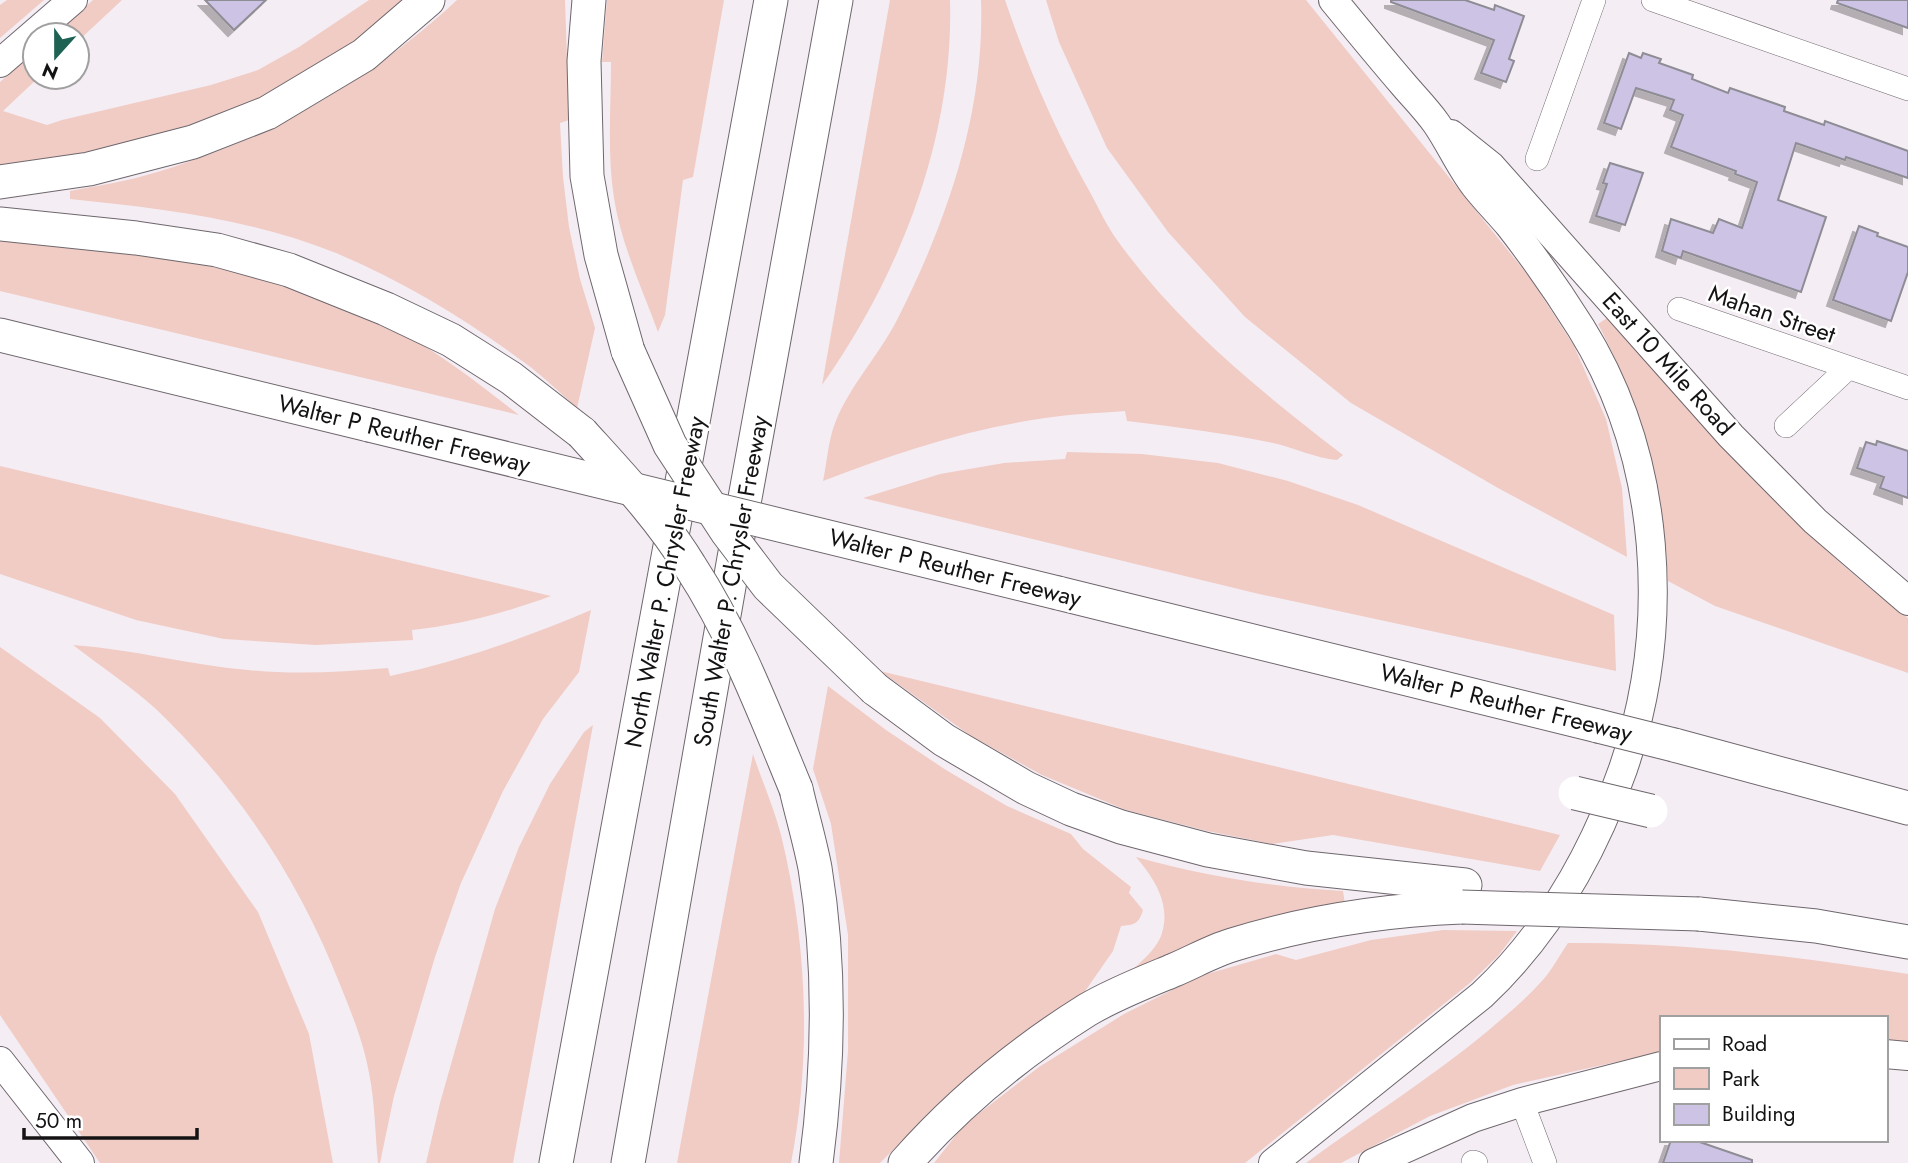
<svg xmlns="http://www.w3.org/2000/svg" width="1908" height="1163" font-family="Jost,sans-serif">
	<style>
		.green { fill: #f0ccc5 }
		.building { fill: #cdc3e5; stroke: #8e8c94; stroke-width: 2; filter: url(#shadow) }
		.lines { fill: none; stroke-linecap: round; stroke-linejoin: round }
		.minor-casing { stroke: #6e676d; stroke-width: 24 }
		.major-casing { stroke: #6e676d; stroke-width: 30 }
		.highway-casing { stroke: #6e676d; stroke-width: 35 }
		.minor { stroke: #fff; stroke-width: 23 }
		.major { stroke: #fff; stroke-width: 28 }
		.highway { stroke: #fff; stroke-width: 33 }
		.highway-bridge-casing { stroke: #6e676d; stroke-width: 35; stroke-linecap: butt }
		.highway-bridge { stroke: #fff; stroke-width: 33 }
		.labels { text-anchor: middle; stroke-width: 5; stroke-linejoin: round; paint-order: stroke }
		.street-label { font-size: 24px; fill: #151214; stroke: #fff }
	</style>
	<defs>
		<filter id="shadow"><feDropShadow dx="-6" dy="6" stdDeviation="0" flood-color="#0004"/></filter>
	</defs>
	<rect width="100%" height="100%" fill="#f5edf4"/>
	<g class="green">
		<path d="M 7,0 L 44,0 L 0,38 L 0,5 Z"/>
		<path d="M 93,0 L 122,0 L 77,42 L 77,35 L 53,35 Z"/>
		<path d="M 369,0 L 412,0 C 391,16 371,34 349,48 C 245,116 123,156 0,167 L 0,82 L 35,51 L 35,77 L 39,77 L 3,111 L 47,125 L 62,120 L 211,85 L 258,70 L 299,47 Z"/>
		<path d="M 457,0 L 565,0 L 569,120 L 560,123 L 563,177 L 569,227 L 580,279 L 595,328 L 577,408 C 560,393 543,376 525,363 C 467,320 403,281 336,253 C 252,219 159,208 70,199 L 70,191 C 94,186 119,183 143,176 C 261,143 368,83 457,0 Z"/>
		<path d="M 607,0 L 724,0 L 693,177 L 683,180 L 665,315 L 658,332 C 642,288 621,244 614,198 C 607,154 611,107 611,62 L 602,62 Z"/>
		<path d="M 890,0 L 950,0 C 954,137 900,275 822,385 Z"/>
		<path d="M 981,0 L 1005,0 C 1028,68 1056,132 1091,194 C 1099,209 1107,226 1117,240 C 1178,325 1261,392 1343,455 L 1337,460 C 1315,458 1295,448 1273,443 C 1225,433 1176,427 1127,421 L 1125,411 C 1099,413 1071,414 1045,418 C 968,429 895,453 823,481 C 827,463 828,441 835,423 C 850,385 880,354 898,318 C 948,219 985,111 981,0 Z"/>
		<path d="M 1046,0 L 1306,0 L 1531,279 L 1574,346 L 1606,419 L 1622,488 L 1627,557 L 1498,488 L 1351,403 L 1245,317 L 1168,232 L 1107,148 L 1059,42 Z"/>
		<path d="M 0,236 C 53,241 107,243 159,252 C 248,266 342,297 419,343 C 454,364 487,390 519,415 L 0,291 Z"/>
		<path d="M 1607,318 C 1702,423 1794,533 1908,618 L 1908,673 L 1715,606 L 1668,581 C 1664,489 1641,406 1598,324 Z"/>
		<path d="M 1067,452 L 1142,454 L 1218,463 L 1288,481 L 1358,505 L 1614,615 L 1616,671 L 1259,594 L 863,498 L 940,474 L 1004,463 L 1065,459 Z"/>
		<path d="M 0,466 L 551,596 C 505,613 460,625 412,630 L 413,640 L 316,645 L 224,639 L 136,620 L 0,574 Z"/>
		<path d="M 591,610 L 579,672 L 543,719 L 503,791 L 461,883 L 435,957 L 394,1096 L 380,1163 L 378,1163 C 375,1133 375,1102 369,1073 C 364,1044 352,1014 341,987 C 300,881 239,789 157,710 C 131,686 100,666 73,645 C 132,649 189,665 248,670 C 295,675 342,672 388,668 L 390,676 C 460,661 525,638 591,610 Z"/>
		<path d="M 0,647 L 100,718 L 175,794 L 258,912 L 309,1034 L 333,1163 L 100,1163 L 0,1015 Z"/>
		<path d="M 880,671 L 1560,835 L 1540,871 L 1333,835 L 1272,844 L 1207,831 L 1126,810 L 1042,775 L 971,736 Z"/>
		<path d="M 828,686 L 886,730 L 946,770 L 1007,806 L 1071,834 L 1083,849 L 1131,887 L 1129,893 L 1143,910 C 1139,924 1134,925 1121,926 L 1113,951 L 1081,997 L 1052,1012 L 994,1056 L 949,1094 L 880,1163 L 839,1163 L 848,1051 L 848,935 L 831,824 L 813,769 Z"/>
		<path d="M 593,725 L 513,1163 L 426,1163 L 440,1103 L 495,909 L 519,847 L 550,784 L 584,732 Z"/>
		<path d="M 753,754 C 762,781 774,808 781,835 C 807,941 812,1055 791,1163 L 677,1163 Z"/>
		<path d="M 1136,857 C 1204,876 1272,887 1343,891 L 1345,904 L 1126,976 C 1138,964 1157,950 1162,933 C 1171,904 1154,878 1136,857 Z"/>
		<path d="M 1443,930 L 1517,931 L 1498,956 L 1470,983 L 1245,1163 L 934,1163 L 964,1125 L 1039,1067 L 1124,1014 L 1200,976 L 1276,954 L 1296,960 L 1371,940 Z"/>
		<path d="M 1568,943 C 1682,942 1795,956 1908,974 L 1908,1042 L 1885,1040 L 1885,1018 L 1661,1018 L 1661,1052 L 1513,1085 L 1430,1116 L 1341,1163 L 1306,1163 C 1367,1118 1431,1078 1489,1030 C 1506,1015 1525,1000 1540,983 C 1551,972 1559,956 1568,943 Z"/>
	</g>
	<g class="building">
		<path d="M 205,0 L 266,0 L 234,30 Z"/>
		<path d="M 1391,0 L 1465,0 L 1494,10 L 1495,5 L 1524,16 L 1509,59 L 1514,61 L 1506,82 L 1481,73 L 1494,40 L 1391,2 Z"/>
		<path d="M 1838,0 L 1908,0 L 1908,28 L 1837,3 Z"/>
		<path d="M 1629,53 L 1641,58 L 1643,53 L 1661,59 L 1659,63 L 1693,75 L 1692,79 L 1728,93 L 1730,88 L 1785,107 L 1784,111 L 1824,125 L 1825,121 L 1908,151 L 1908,178 L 1846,157 L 1845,160 L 1796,143 L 1778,200 L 1826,217 L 1801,292 L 1683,251 L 1681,258 L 1662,251 L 1671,219 L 1713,233 L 1719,219 L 1742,228 L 1757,182 L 1735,174 L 1736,171 L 1671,147 L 1683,115 L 1670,110 L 1674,100 L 1636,88 L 1621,129 L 1604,123 Z"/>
		<path d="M 1610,163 L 1643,173 L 1625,225 L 1596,216 L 1607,184 L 1603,183 Z"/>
		<path d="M 1859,226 L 1878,233 L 1877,236 L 1908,247 L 1908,272 L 1891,321 L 1833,300 Z"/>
		<path d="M 1877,441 L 1908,451 L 1908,498 L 1880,488 L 1884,477 L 1857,468 L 1866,442 L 1876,445 Z"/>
		<path d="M 1671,1140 L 1694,1140 L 1752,1160 L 1752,1163 L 1663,1163 Z"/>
	</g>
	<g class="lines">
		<g class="minor-casing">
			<g id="minor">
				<path d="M 1653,0 L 1908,89"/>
				<path d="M 1537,159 L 1594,0"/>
				<path d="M 1679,309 L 1908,388"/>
				<path d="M 1786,426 L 1848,368"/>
				<path d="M 1522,1102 L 1545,1163"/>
				<path d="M 1473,1162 L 1476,1163"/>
			</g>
		</g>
		<g class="major-casing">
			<g id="major">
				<path d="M 0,63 L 73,0"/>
				<path d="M 1451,134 L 1491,166 L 1731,436 L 1815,521 L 1908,601"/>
				<path d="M 1885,1054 L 1908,1056"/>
				<path d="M 0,1061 L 80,1163"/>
				<path d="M 1273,1163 L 1482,995 C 1547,934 1593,854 1623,769 C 1672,627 1662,458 1581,328 C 1559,293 1534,257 1509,225 C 1498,212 1486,200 1475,186 C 1460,167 1450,143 1436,123 C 1426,109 1414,97 1403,84 C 1379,56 1356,28 1333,0"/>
				<path d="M 1373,1163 L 1473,1118 L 1522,1102 L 1661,1066"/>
			</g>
		</g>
		<g class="highway-casing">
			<g id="highway">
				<path d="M 589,0 L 584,61 L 587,176 L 601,255 L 628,351"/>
				<path d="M 0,182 L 89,169 L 193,142 L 267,113 L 364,55 L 428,0"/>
				<path d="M 0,224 L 136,238 L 217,250 L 289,270 L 386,309 L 451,340 L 511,378 L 582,433"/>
				<path d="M 0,335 L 369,425"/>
				<path d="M 1058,593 L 1598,726"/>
				<path d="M 875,689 L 944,740 L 1026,788 L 1071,809 L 1121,827 L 1208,850 L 1306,868 L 1465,885"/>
				<path d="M 1674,745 L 1908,808"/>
				<path d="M 796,789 C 802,815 810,842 815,868 C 831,966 829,1065 816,1163"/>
				<path d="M 1699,914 L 1816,926 L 1908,942"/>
				<path d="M 556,1163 L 771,0"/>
				<path d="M 628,1163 L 734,558 L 836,0"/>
				<path d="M 905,1163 C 957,1104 1020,1052 1087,1010 C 1114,994 1145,982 1174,970 C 1193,962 1212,951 1232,945 C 1306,922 1385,910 1462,907"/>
			</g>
		</g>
		<use href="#minor" class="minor"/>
		<use href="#major" class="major"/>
		<use href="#highway" class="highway"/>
		<g class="highway-bridge-casing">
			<g id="highway-bridge">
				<path d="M 628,351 L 670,445 L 727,532 L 768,586 L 875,689"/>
				<path d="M 369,425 L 1058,593"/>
				<path d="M 582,433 C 620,475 660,517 690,566 C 735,635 765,714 796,789"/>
				<path d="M 1598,726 L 1674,745"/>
				<path d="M 1575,793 L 1651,811"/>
				<path d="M 1462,907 L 1699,914"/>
			</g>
		</g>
		<use href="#highway-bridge" class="highway-bridge"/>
	</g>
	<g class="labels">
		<g class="street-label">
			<text transform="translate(1772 314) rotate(19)" y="8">Mahan Street</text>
			<text transform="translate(1668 364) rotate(48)" y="8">East 10 Mile Road</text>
			<text transform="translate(404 434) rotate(14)" y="8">Walter P Reuther Freeway</text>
			<text transform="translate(955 568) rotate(14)" y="8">Walter P Reuther Freeway</text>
			<text transform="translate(731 581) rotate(-80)" y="8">South Walter P. Chrysler Freeway</text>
			<text transform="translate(665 582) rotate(-79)" y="8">North Walter P. Chrysler Freeway</text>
			<text transform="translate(1506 703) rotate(14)" y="8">Walter P Reuther Freeway</text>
		</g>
	</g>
	<rect x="1660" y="1016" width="228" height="126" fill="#ffffff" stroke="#a1a0a1" stroke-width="2"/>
	<rect x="1674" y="1039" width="35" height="10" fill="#ffffff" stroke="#a1a0a1" stroke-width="2"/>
	<text x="1722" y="1051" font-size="21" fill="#151214">Road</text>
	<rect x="1674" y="1068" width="35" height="21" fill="#f0ccc5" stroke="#a1a0a1" stroke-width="2"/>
	<text x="1722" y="1086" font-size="21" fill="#151214">Park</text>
	<rect x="1674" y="1104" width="35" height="21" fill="#cdc3e5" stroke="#a1a0a1" stroke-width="2"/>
	<text x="1722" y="1121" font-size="21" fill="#151214">Building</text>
	<g transform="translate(56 56) rotate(201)"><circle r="33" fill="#ffffff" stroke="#a1a0a1" stroke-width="2"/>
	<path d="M0-5L12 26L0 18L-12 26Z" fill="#1e6253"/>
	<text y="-10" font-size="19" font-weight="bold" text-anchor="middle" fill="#151214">N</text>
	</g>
	<path d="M24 1128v10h173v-10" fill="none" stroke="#151214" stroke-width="3.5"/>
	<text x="35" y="1128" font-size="21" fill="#151214" stroke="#ffffff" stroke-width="5" paint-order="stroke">50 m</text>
</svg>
